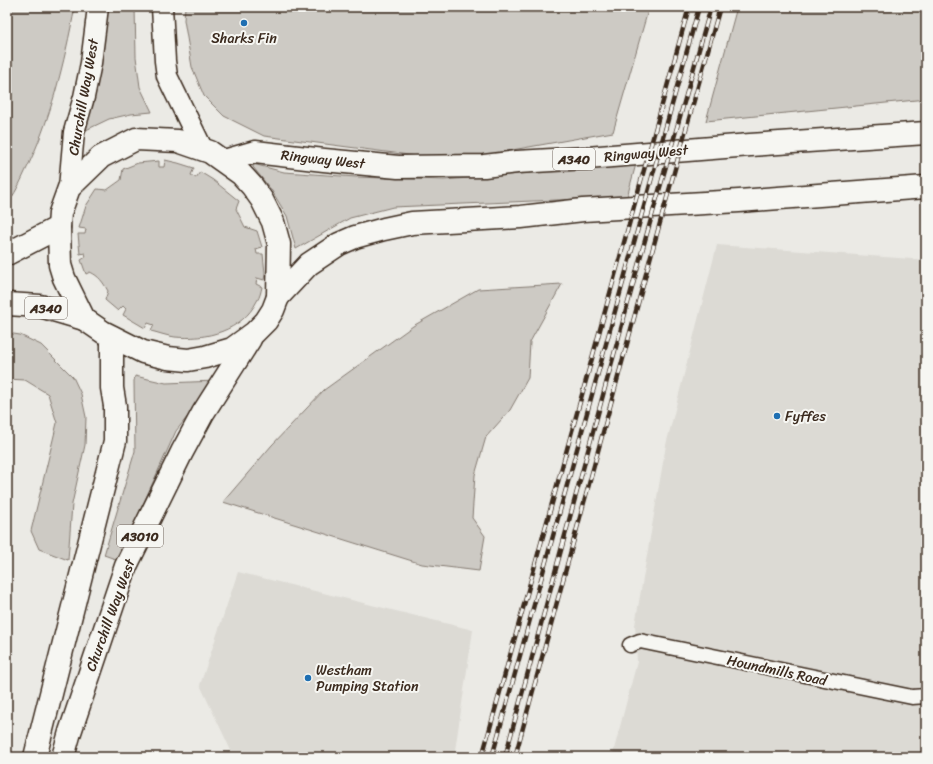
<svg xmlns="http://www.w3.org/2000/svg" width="933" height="764" font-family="Sriracha,sans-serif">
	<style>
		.built { fill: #dcdad4 }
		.green { fill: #cdcac4; stroke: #847a71 }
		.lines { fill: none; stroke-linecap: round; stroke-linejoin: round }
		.minor-casing { stroke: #3b2a1e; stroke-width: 17 }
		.secondary-casing { stroke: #3b2a1e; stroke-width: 23 }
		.primary-casing { stroke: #3b2a1e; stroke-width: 25 }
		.minor { stroke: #f6f6f2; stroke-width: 14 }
		.secondary { stroke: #f6f6f2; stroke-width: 20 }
		.primary { stroke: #f6f6f2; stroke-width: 22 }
		.rail-casing { stroke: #3b2a1e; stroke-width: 4.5 }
		.rail { stroke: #f6f6f2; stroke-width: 3; stroke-dasharray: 9; stroke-linecap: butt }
		.poi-dot { fill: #1f6fb2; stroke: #f6f6f2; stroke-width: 1.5 }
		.labels { text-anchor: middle; stroke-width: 4; stroke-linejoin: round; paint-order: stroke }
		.shield { fill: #f6f6f2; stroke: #73675e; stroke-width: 1 }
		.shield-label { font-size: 13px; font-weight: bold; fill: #3b2a1e }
		.poi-label { font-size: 14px; fill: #3b2a1e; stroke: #f6f6f2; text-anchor: start }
		.street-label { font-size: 14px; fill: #3b2a1e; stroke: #f6f6f2 }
	</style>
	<rect width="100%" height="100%" fill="#ebeae5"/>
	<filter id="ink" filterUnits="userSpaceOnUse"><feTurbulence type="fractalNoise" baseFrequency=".025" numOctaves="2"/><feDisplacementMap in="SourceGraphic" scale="8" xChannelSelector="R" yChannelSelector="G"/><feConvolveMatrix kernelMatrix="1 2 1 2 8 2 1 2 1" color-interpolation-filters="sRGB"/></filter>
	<g filter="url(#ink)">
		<g class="built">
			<path d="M 717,245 L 926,260 L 926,757 L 612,757 L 637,662 L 635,625 L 666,445 Z"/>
			<path d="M 238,572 L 473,630 L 454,757 L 234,757 L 200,685 Z"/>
		</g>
		<g class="green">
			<path d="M 7,7 L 75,7 C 64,63 51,120 25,172 C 20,183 15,194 7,204 Z"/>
			<path d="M 106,7 L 135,7 L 136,57 L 140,87 L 152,112 L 131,114 L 109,119 L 86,130 L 97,76 Z"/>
			<path d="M 185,7 L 649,7 L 613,132 L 473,157 L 432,158 L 264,136 L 224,116 L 204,96 L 192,67 L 184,20 Z"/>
			<path d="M 737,7 L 926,7 L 926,99 L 706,121 Z"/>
			<path d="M 165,160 L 178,163 L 194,168 L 191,175 L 196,178 L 200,172 L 213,180 L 239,201 L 236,209 L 245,227 L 257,231 L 262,247 L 256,249 L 257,254 L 263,254 L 265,273 L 264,280 L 257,278 L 256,284 L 262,287 C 261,291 260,297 257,301 C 242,331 206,340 175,337 C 167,336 159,333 151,331 L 154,325 L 148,323 L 145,328 L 123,315 L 126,309 L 123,306 L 118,311 L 105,300 L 108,291 C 103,282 99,276 90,272 L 86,274 L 81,260 L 86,257 L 85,253 L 80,254 L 78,234 L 85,234 L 86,229 L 79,228 L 86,206 L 97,189 L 107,190 L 121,180 L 123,169 L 138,163 L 159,161 L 159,167 L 164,167 Z"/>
			<path d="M 253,164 L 284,172 L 356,177 L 444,180 L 636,164 L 627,197 L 393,207 L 350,218 L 296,249 L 287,216 L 272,191 L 253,167 Z"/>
			<path d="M 562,284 L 530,342 L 528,378 L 510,410 L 486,437 L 475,475 L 472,518 L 485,536 L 479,571 L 422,564 L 223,502 L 272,445 L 324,390 L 413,326 L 478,289 Z"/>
			<path d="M 7,333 L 20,335 L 41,345 L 73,377 L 81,394 L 86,417 L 85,445 L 72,504 L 68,560 L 39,549 L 31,531 L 57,423 L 48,394 L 25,380 L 7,379 Z"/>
			<path d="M 135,376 L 166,383 L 216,381 L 176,431 L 118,560 L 104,555 L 135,451 L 134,381 Z"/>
		</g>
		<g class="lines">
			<g class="minor-casing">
				<path id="minor" d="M 630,645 L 640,641 L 912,697 L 926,696"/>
			</g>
			<g class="secondary-casing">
				<g id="secondary">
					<path d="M 162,7 L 165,61 L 167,76 L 202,148"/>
					<path d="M 69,188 L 74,132 L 84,97 L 91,63 L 98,7"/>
				</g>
			</g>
			<g class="primary-casing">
				<g id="primary">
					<path d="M 136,139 L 178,141 L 210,152 L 241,174 L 252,186 L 262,200 L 273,222 L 279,244 L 278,297 L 273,310 L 266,321 L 254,333 L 232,349 L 205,357 L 188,360 L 168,358 L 143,352 L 103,332 L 84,319 L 64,278 L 60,265 L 59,227 L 60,213 L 69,188 L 101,157 Z"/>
					<path d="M 224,161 L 255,152 L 324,160 L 398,167 L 484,166 L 517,162 L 587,158 L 750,145 L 926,133"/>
					<path d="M 7,254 L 59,227"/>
					<path d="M 278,297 L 309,264 L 339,244 L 355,237 L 384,229 L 412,223 L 521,217 L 583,210 L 739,201 L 926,187"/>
					<path d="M 7,304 L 40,306 L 84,319"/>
					<path d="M 35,757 L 115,441 L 115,406 L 112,388 L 112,337"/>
					<path d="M 63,757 L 70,732 L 126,566 L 182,452 L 203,413 L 250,339"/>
				</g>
			</g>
			<use href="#minor" class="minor"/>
			<use href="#secondary" class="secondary"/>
			<use href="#primary" class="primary"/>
			<g class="rail-casing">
				<g id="rail">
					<path d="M 482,757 L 689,7"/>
					<path d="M 492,757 L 699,7"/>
					<path d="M 505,757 L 642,251 L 711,7"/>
					<path d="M 515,757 L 653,248 L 720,7"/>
				</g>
			</g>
			<use href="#rail" class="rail"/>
		</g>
	</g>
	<g class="poi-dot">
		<circle cx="244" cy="23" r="4"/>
		<circle cx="777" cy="416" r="4"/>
		<circle cx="308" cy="678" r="4"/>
	</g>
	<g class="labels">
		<g class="shield">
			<rect x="553" y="148" width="42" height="22" rx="3"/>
			<rect x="25" y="297" width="42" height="22" rx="3"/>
			<rect x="117" y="525" width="46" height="22" rx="3"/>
		</g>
		<g class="shield-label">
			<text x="574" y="164">A340</text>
			<text x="46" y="313">A340</text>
			<text x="140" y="541">A3010</text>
		</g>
		<g class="poi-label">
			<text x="244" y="43" text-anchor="middle">Sharks Fin</text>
			<text x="785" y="421">Fyffes</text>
			<text x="316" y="675">Westham<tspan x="316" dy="16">Pumping Station</tspan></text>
		</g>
		<g class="street-label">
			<text transform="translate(83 97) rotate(-80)" y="5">Churchill Way West</text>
			<text transform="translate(646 153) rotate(-5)" y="5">Ringway West</text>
			<text transform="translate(323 159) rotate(6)" y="5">Ringway West</text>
			<text transform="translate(110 615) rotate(-70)" y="5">Churchill Way West</text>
			<text transform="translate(777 670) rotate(12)" y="5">Houndmills Road</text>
		</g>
	</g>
	<rect width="933" height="764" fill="none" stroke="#f6f6f2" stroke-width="24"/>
	<rect x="12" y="12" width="909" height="740" fill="none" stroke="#3b2a1e" stroke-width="1.5" filter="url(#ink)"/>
</svg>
